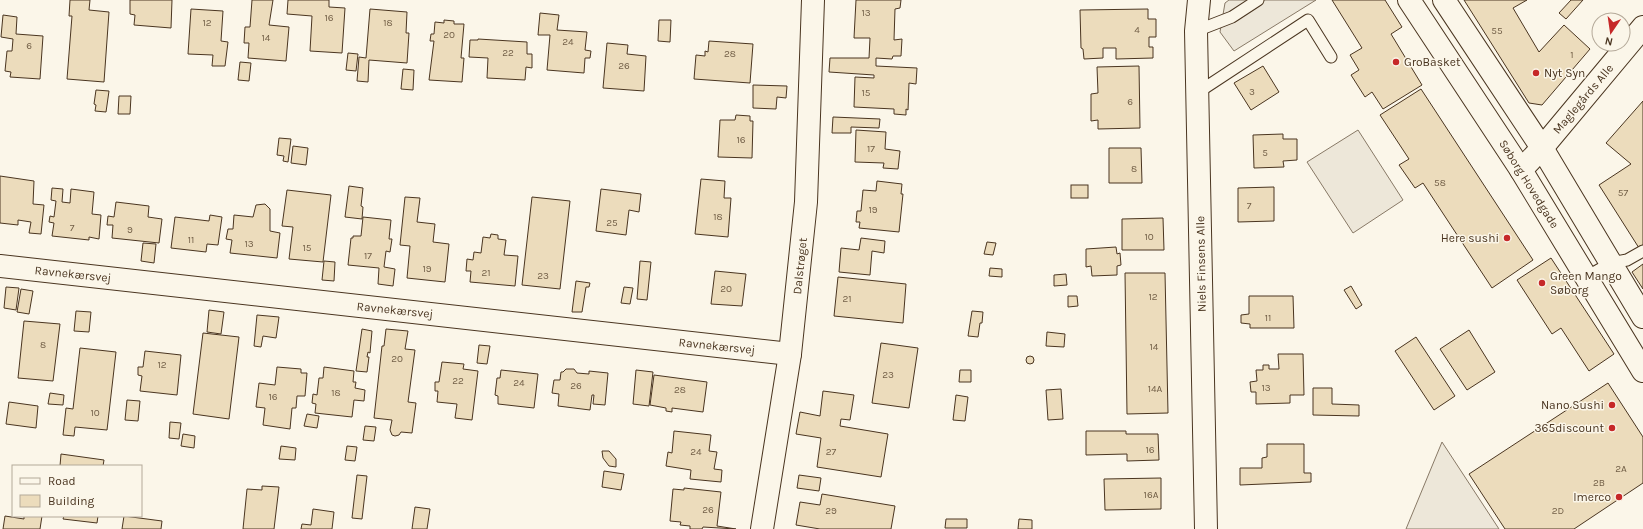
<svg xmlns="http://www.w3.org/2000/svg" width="1643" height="529" font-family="Karla,sans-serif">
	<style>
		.parking { fill: #ede7d9; stroke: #887966 }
		.building { fill: #ecdcbc; stroke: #4a3520 }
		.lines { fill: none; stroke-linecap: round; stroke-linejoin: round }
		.service-casing { stroke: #4a3520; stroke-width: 13 }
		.minor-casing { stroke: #4a3520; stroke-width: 24 }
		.tertiary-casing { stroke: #4a3520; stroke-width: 24 }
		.service { stroke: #fbf6e9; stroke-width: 11 }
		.minor { stroke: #fbf6e9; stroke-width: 22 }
		.tertiary { stroke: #fbf6e9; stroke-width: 22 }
		.poi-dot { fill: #c62828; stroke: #fbf6e9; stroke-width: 1.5 }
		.labels { text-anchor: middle; stroke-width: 3; stroke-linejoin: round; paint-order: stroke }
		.number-label { font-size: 10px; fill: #725f47 }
		.poi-label { font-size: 12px; fill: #4a3520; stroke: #fbf6e9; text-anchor: end }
		.street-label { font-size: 12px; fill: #4a3520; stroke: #fbf6e9 }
	</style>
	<rect width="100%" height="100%" fill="#fbf6e9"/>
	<g class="parking">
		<path d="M 1229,0 L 1316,0 L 1234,51 L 1220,32 L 1225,3 Z"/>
		<path d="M 1358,130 L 1403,200 L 1353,233 L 1307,162 Z"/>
		<path d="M 1442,442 L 1499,529 L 1406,529 Z"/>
	</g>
	<g class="building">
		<path d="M 70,0 L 90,0 L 89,10 L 109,12 L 104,82 L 67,79 L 72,16 L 69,16 Z"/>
		<path d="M 130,0 L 172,0 L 171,28 L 134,25 L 135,15 L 130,14 Z"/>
		<path d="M 252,0 L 273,0 L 269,25 L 289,27 L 286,61 L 248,58 L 249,43 L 244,43 L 245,27 L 250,27 Z"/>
		<path d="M 288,0 L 329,0 L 329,7 L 345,8 L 342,53 L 310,51 L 312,16 L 287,14 Z"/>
		<path d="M 856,0 L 901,0 L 900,8 L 895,9 L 894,40 L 902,39 L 901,56 L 893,56 L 892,59 L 876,58 L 876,66 L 917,68 L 916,84 L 909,83 L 908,110 L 906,109 L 906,115 L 894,114 L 894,109 L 854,107 L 855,77 L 874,78 L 874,75 L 829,72 L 830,58 L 869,58 L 870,38 L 854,38 Z"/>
		<path d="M 1332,0 L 1385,0 L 1402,27 L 1391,34 L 1422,85 L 1383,109 L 1372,92 L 1365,97 L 1351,75 L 1359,70 L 1350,55 L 1362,48 Z"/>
		<path d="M 1464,0 L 1527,0 L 1513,8 L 1539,52 L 1564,25 L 1590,49 L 1542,105 L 1529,103 Z"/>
		<path d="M 1571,0 L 1583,0 L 1566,19 L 1559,13 Z"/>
		<path d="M 191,9 L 223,11 L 221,41 L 228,42 L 225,66 L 212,66 L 213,55 L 188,54 Z"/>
		<path d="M 370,9 L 407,12 L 406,33 L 409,33 L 407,63 L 369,60 L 368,82 L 357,81 L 359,57 L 366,58 Z"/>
		<path d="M 1148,9 L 1148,19 L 1156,19 L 1156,37 L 1149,37 L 1149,47 L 1153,47 L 1153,58 L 1116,59 L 1116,48 L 1103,48 L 1103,58 L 1084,59 L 1083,49 L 1081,48 L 1080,10 Z"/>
		<path d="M 540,13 L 559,15 L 557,30 L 587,32 L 585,50 L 591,51 L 590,58 L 585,58 L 584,73 L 547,70 L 550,35 L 538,35 Z"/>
		<path d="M 3,15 L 17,17 L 16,34 L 43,36 L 40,79 L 10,77 L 11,72 L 5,71 L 7,51 L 12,51 L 13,39 L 1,37 Z"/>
		<path d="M 444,20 L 454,21 L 454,24 L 464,24 L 461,58 L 464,58 L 462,82 L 429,80 L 434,41 L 430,41 L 431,34 L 434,34 L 435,22 L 444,23 Z"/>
		<path d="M 659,20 L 671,20 L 670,42 L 658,41 Z"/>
		<path d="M 478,39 L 527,42 L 527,54 L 532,54 L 532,68 L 526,67 L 525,80 L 487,78 L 488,58 L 469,57 L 470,40 L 478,40 Z"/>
		<path d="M 709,41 L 753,44 L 750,83 L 694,79 L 696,55 L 705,56 L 705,51 L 708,52 Z"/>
		<path d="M 607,43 L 628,45 L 627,54 L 646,56 L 644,91 L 603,88 Z"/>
		<path d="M 348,53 L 358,54 L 356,71 L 346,70 Z"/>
		<path d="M 240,62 L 251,63 L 249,81 L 238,80 Z"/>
		<path d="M 1139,66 L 1140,128 L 1098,129 L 1098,120 L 1091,121 L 1091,94 L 1098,93 L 1097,67 Z"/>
		<path d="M 1263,66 L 1279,92 L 1251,110 L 1234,83 Z"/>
		<path d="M 403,69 L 414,70 L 413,90 L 401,89 Z"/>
		<path d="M 753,85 L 787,86 L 786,98 L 777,97 L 776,109 L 753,108 Z"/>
		<path d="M 1421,89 L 1533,260 L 1492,288 L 1423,183 L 1415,188 L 1399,165 L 1409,159 L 1380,115 Z"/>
		<path d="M 96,90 L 109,91 L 106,112 L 95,111 L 96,105 L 94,104 Z"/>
		<path d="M 119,96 L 131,96 L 130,114 L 118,114 Z"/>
		<path d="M 1643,101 L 1643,245 L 1639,248 L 1599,185 L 1631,164 L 1606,143 Z"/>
		<path d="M 736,115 L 750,116 L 750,121 L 753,121 L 752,158 L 718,157 L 720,120 L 735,120 Z"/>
		<path d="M 833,117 L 880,119 L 879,128 L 851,127 L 851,133 L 832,133 Z"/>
		<path d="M 856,130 L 886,132 L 885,149 L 900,151 L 898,169 L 883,168 L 884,163 L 855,162 Z"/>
		<path d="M 1283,134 L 1283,139 L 1297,139 L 1297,160 L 1283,161 L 1284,167 L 1254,168 L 1253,135 Z"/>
		<path d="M 279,138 L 291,139 L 288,162 L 283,161 L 284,156 L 277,155 Z"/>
		<path d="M 293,146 L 308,148 L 306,165 L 291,163 Z"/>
		<path d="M 1109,148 L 1141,148 L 1142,183 L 1109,183 Z"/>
		<path d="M 0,176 L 34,181 L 33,204 L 44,205 L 41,234 L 29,233 L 31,222 L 18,220 L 18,225 L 0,223 Z"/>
		<path d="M 701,179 L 725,181 L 724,198 L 731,198 L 728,237 L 695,234 Z"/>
		<path d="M 877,181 L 902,184 L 901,194 L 903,194 L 899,232 L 859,228 L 860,222 L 856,222 L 857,211 L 861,211 L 863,190 L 876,191 Z"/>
		<rect x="1071" y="185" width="17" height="13"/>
		<path d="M 349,186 L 363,188 L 361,206 L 363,207 L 362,219 L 345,217 Z"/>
		<path d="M 1274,187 L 1274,221 L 1238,222 L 1238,188 Z"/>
		<path d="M 52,188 L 63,189 L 62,202 L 70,203 L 71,189 L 94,192 L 92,214 L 101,215 L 99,239 L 89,237 L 89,240 L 52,236 L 54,223 L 49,222 L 50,216 L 54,217 L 56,201 L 51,200 Z"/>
		<path d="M 601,189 L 641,194 L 639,212 L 629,210 L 626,235 L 596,231 Z"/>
		<path d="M 287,190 L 331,195 L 323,262 L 289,259 L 293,227 L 282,226 Z"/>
		<path d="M 405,197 L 420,198 L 417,222 L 435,224 L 433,242 L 449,244 L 445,282 L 407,278 L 410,246 L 400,245 Z"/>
		<path d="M 532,197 L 570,201 L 560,289 L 522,285 Z"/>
		<path d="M 116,202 L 149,206 L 148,217 L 162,219 L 159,243 L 112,238 L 113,225 L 107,225 L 108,216 L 114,217 Z"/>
		<path d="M 265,204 L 270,209 L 270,231 L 280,233 L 277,258 L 230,253 L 232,240 L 226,239 L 228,229 L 233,229 L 234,215 L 253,217 L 256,205 Z"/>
		<path d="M 210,215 L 222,217 L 218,245 L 207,244 L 206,252 L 171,248 L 175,217 L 209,221 Z"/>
		<path d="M 363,217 L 391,220 L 389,239 L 392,239 L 390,252 L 386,251 L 384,267 L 395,269 L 393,286 L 378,284 L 379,268 L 348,265 L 351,238 L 353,238 L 353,236 L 361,236 Z"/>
		<path d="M 1163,218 L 1164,250 L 1122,250 L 1122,219 Z"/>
		<path d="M 491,234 L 498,235 L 498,239 L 506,240 L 504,255 L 518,256 L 515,286 L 470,282 L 471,271 L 466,271 L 467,259 L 473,260 L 474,252 L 481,253 L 483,237 L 490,238 Z"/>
		<path d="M 861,238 L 885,241 L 884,253 L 872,251 L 870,275 L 839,272 L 841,248 L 859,250 Z"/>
		<path d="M 987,242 L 996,243 L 993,255 L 984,254 Z"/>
		<path d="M 143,243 L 156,244 L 154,263 L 141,261 Z"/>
		<path d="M 1116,247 L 1117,254 L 1120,253 L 1121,265 L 1117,266 L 1117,275 L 1092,276 L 1091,266 L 1086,267 L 1086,249 Z"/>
		<path d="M 1551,258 L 1614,354 L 1589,371 L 1561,328 L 1552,334 L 1517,280 Z"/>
		<path d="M 324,261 L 335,262 L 334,281 L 322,280 Z"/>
		<path d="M 640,261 L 651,262 L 647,300 L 637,299 Z"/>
		<path d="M 1643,264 L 1643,289 L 1632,272 Z"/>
		<path d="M 990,268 L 1002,269 L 1002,277 L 989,276 Z"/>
		<path d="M 715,271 L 746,274 L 742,306 L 711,304 Z"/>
		<path d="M 1125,273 L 1165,273 L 1168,413 L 1127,414 Z"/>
		<path d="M 1066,274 L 1067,285 L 1054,286 L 1054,275 Z"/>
		<path d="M 838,277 L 906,284 L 903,323 L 834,316 Z"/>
		<path d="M 576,281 L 590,283 L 589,287 L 586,287 L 582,312 L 572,312 Z"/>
		<path d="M 1351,286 L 1362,305 L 1356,309 L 1344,290 Z"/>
		<path d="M 6,287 L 19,288 L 16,310 L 4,308 Z"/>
		<path d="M 624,287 L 633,288 L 630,304 L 621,303 Z"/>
		<path d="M 21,289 L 33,291 L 29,314 L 17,312 Z"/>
		<path d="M 1068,296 L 1077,296 L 1078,306 L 1068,307 Z"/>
		<path d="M 1249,296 L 1293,296 L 1294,328 L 1250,328 L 1250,324 L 1241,323 L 1241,315 L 1249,314 Z"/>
		<path d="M 209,310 L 224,312 L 221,334 L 207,332 Z"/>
		<path d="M 76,311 L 91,312 L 89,332 L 74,331 Z"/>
		<path d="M 972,311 L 983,312 L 982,323 L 980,323 L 978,337 L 968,336 Z"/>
		<path d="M 257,315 L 279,317 L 276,338 L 263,336 L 261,347 L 254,346 Z"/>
		<path d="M 24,321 L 60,324 L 53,381 L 18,378 Z"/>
		<path d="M 362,329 L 372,331 L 370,353 L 368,352 L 367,357 L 369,357 L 367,372 L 356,371 Z"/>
		<path d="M 386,329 L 408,331 L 405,349 L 415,350 L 408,402 L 416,403 L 412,433 L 401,432 L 399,435 L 395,436 L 392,435 L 390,430 L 392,420 L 374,418 L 382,346 L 384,346 Z"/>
		<path d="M 1469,330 L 1495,372 L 1467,390 L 1440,349 Z"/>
		<path d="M 1047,332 L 1065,334 L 1064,347 L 1046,346 Z"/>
		<path d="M 203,333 L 239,337 L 229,419 L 193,414 Z"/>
		<path d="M 1416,337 L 1455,396 L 1434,410 L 1395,351 Z"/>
		<path d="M 881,343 L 918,348 L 909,408 L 872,403 Z"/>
		<path d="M 479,345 L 490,346 L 487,364 L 477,363 Z"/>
		<path d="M 80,348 L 116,352 L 107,430 L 75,427 L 74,436 L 63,435 L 66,408 L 73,409 Z"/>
		<path d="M 145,351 L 181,355 L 177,395 L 140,391 L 142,376 L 138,375 L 138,367 L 143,367 Z"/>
		<path d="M 1278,354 L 1303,354 L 1304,395 L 1290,395 L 1290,403 L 1256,404 L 1256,392 L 1251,392 L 1250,382 L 1257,381 L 1256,370 L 1263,370 L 1263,365 L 1269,365 L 1269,369 L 1279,369 Z"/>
		<circle cx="1030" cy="360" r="4"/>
		<path d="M 442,362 L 464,364 L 463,369 L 478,371 L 472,420 L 455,418 L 457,404 L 437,402 L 438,391 L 435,391 L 435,382 L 439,382 Z"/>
		<path d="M 277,367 L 301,369 L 301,373 L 307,373 L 305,396 L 297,396 L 296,408 L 292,408 L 290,429 L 263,425 L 265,408 L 256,407 L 259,383 L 275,385 Z"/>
		<path d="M 324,367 L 354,371 L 353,382 L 356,382 L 355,388 L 365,390 L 364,401 L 354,400 L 352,417 L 315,413 L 316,404 L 312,403 L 313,394 L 317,395 L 319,378 L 323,378 Z"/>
		<path d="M 566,369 L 574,369 L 577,373 L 589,374 L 589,371 L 608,373 L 605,405 L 593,404 L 594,395 L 592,395 L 590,410 L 558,406 L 559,394 L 552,393 L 554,380 L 560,380 L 561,372 L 563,372 Z"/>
		<path d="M 501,370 L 538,374 L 534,408 L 498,404 L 498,396 L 495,395 L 497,378 L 500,378 Z"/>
		<path d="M 636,370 L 653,372 L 649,406 L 633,404 Z"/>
		<path d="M 960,370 L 971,370 L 971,382 L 959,382 Z"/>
		<path d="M 654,375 L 707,382 L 703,412 L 672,408 L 672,412 L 666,411 L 666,408 L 650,405 Z"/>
		<path d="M 1608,383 L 1643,437 L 1643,483 L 1574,529 L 1505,529 L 1469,474 Z"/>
		<path d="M 1313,388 L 1332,388 L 1332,404 L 1359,405 L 1359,416 L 1313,415 Z"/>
		<path d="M 1061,389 L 1063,419 L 1048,420 L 1046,390 Z"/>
		<path d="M 823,391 L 854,395 L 850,420 L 841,419 L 840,426 L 888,434 L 881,477 L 817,467 L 821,438 L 796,434 L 800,412 L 820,416 Z"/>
		<path d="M 50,393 L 64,395 L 63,405 L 48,404 Z"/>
		<path d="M 956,395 L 968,397 L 965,421 L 953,420 Z"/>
		<path d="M 127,400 L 140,401 L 138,421 L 125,420 Z"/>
		<path d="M 9,402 L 38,406 L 36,428 L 6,424 Z"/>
		<path d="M 307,414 L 319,416 L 317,428 L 304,426 Z"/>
		<path d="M 170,422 L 181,423 L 179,439 L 169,438 Z"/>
		<path d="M 365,426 L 376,427 L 374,441 L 363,440 Z"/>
		<path d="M 674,431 L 711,435 L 709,451 L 717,452 L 714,469 L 722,470 L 721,482 L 690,479 L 691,470 L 666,466 L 668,452 L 672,453 Z"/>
		<path d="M 1086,431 L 1126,431 L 1126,434 L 1158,434 L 1159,460 L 1127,461 L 1127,454 L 1086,455 Z"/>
		<path d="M 183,434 L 195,436 L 194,448 L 181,446 Z"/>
		<path d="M 1267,444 L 1304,444 L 1304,473 L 1311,473 L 1311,482 L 1240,485 L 1240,468 L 1262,468 L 1262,458 L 1267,457 Z"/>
		<path d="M 281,446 L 296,448 L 295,460 L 279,459 Z"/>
		<path d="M 347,446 L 357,447 L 355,461 L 345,460 Z"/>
		<path d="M 602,451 L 609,451 L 616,459 L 616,467 L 609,466 L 603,458 Z"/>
		<path d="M 61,454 L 104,460 L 103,466 L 60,466 Z"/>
		<path d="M 604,471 L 624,474 L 621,490 L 602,487 Z"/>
		<path d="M 357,475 L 367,476 L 362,519 L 352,518 Z"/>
		<path d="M 799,475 L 821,478 L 819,491 L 797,488 Z"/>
		<path d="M 1161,478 L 1161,509 L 1105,510 L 1104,479 Z"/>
		<path d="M 262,486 L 279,487 L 274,529 L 243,529 L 247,489 L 262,490 Z"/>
		<path d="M 684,488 L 721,492 L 717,526 L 736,529 L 703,527 L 702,529 L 690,529 L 690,526 L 680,525 L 681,522 L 670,521 L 673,489 L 684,490 Z"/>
		<path d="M 822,494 L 895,506 L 891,529 L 820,529 L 796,525 L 800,502 L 820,505 Z"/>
		<path d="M 415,507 L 430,509 L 427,529 L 412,529 Z"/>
		<path d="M 313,509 L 334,512 L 332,529 L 301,529 L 302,524 L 311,525 Z"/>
		<path d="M 5,516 L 24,519 L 24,516 L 42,516 L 40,529 L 3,529 Z"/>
		<path d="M 64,516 L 98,516 L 97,523 L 63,519 Z"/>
		<path d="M 124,516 L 162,521 L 161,529 L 122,529 Z"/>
		<path d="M 946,519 L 967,519 L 967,528 L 945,528 Z"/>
		<path d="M 1019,519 L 1032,520 L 1032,529 L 1018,529 Z"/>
	</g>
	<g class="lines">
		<g class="service-casing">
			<g id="service">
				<path d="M 1196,31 L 1232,17 L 1258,0"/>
				<path d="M 1197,93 L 1308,20 L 1331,57"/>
				<path d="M 1586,277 L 1611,263 L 1627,260 L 1643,251"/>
			</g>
		</g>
		<g class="minor-casing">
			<g id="minor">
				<path d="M 1199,0 L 1196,31 L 1206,529"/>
				<path d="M 1521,170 L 1542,148 L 1643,27"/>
				<path d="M 0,266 L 790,354"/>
				<path d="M 762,529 L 790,354 L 806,202 L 813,0"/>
			</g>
		</g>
		<g class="tertiary-casing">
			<g id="tertiary">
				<path d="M 1409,0 L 1521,170 L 1643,371"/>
				<path d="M 1444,0 L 1542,148 L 1643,317"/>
			</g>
		</g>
		<use href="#service" class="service"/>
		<use href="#minor" class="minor"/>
		<use href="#tertiary" class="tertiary"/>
	</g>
	<g class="poi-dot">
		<circle cx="1396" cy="62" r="4"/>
		<circle cx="1536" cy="73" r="4"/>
		<circle cx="1507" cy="238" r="4"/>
		<circle cx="1542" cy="283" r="4"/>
		<circle cx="1612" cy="405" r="4"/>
		<circle cx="1612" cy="428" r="4"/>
		<circle cx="1619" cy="497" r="4"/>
	</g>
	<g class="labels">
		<g class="number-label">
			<text x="866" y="16">13</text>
			<text x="329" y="21">16</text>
			<text x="207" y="26">12</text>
			<text x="388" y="26">18</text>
			<text x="1137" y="33">4</text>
			<text x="1497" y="34">55</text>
			<text x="449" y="38">20</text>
			<text x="266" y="41">14</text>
			<text x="568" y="45">24</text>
			<text x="29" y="49">6</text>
			<text x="508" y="56">22</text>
			<text x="730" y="57">28</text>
			<text x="1572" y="58">1</text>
			<text x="624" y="69">26</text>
			<text x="1252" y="95">3</text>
			<text x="866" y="96">15</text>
			<text x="1130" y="105">6</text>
			<text x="741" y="143">16</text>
			<text x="871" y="152">17</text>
			<text x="1265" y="156">5</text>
			<text x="1134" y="172">8</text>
			<text x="1440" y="186">58</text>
			<text x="1623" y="196">57</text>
			<text x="1249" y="209">7</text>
			<text x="873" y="213">19</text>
			<text x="718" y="220">18</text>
			<text x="612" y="226">25</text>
			<text x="72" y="231">7</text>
			<text x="130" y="233">9</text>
			<text x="1149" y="240">10</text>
			<text x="191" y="243">11</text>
			<text x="249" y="247">13</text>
			<text x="307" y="251">15</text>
			<text x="368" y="259">17</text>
			<text x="427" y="272">19</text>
			<text x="486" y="276">21</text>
			<text x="543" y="279">23</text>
			<text x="726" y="292">20</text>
			<text x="1153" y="300">12</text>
			<text x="847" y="302">21</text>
			<text x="1268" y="321">11</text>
			<text x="43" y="348">8</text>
			<text x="1154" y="350">14</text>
			<text x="397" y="362">20</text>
			<text x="162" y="368">12</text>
			<text x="888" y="378">23</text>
			<text x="458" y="384">22</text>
			<text x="519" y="386">24</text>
			<text x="576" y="389">26</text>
			<text x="1266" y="391">13</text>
			<text x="1155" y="392">14A</text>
			<text x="680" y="393">28</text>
			<text x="336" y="396">18</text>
			<text x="273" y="400">16</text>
			<text x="95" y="416">10</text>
			<text x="1150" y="453">16</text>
			<text x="696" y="455">24</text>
			<text x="831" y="455">27</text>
			<text x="1621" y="472">2A</text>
			<text x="1599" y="486">2B</text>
			<text x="1151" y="498">16A</text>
			<text x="708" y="513">26</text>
			<text x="831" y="514">29</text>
			<text x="1558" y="514">2D</text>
		</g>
		<g class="poi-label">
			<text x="1404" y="66" text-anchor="start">GroBasket</text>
			<text x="1544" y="77" text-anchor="start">Nyt Syn</text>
			<text x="1499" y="242">Here sushi</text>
			<text x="1550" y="280" text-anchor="start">Green Mango<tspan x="1550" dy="14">Søborg</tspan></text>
			<text x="1604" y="409">Nano Sushi</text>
			<text x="1604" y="432">365discount</text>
			<text x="1611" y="501">Imerco</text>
		</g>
		<g class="street-label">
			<text transform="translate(1583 99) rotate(-50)" y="4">Maglegårds Alle</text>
			<text transform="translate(1529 184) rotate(58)" y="4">Søborg Hovedgade</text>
			<text transform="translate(1201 264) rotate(-91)" y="4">Niels Finsens Alle</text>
			<text transform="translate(800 266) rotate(-84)" y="4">Dalstrøget</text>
			<text transform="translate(73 274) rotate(6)" y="4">Ravnekærsvej</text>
			<text transform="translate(395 310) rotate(6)" y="4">Ravnekærsvej</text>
			<text transform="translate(717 346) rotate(6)" y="4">Ravnekærsvej</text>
		</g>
	</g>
	<rect x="12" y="465" width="130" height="52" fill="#fbf6e9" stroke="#b4a999"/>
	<rect x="20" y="478" width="20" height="6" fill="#fbf6e9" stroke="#b4a999"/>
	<text x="48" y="485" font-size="12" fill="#4a3520">Road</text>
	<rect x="20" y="495" width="20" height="12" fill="#ecdcbc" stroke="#b4a999"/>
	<text x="48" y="505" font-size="12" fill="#4a3520">Building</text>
	<g transform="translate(1611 32) rotate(193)"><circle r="19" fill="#fbf6e9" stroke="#b4a999"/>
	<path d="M0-3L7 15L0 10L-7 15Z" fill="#c62828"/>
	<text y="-6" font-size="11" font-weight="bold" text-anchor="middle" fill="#4a3520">N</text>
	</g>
</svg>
